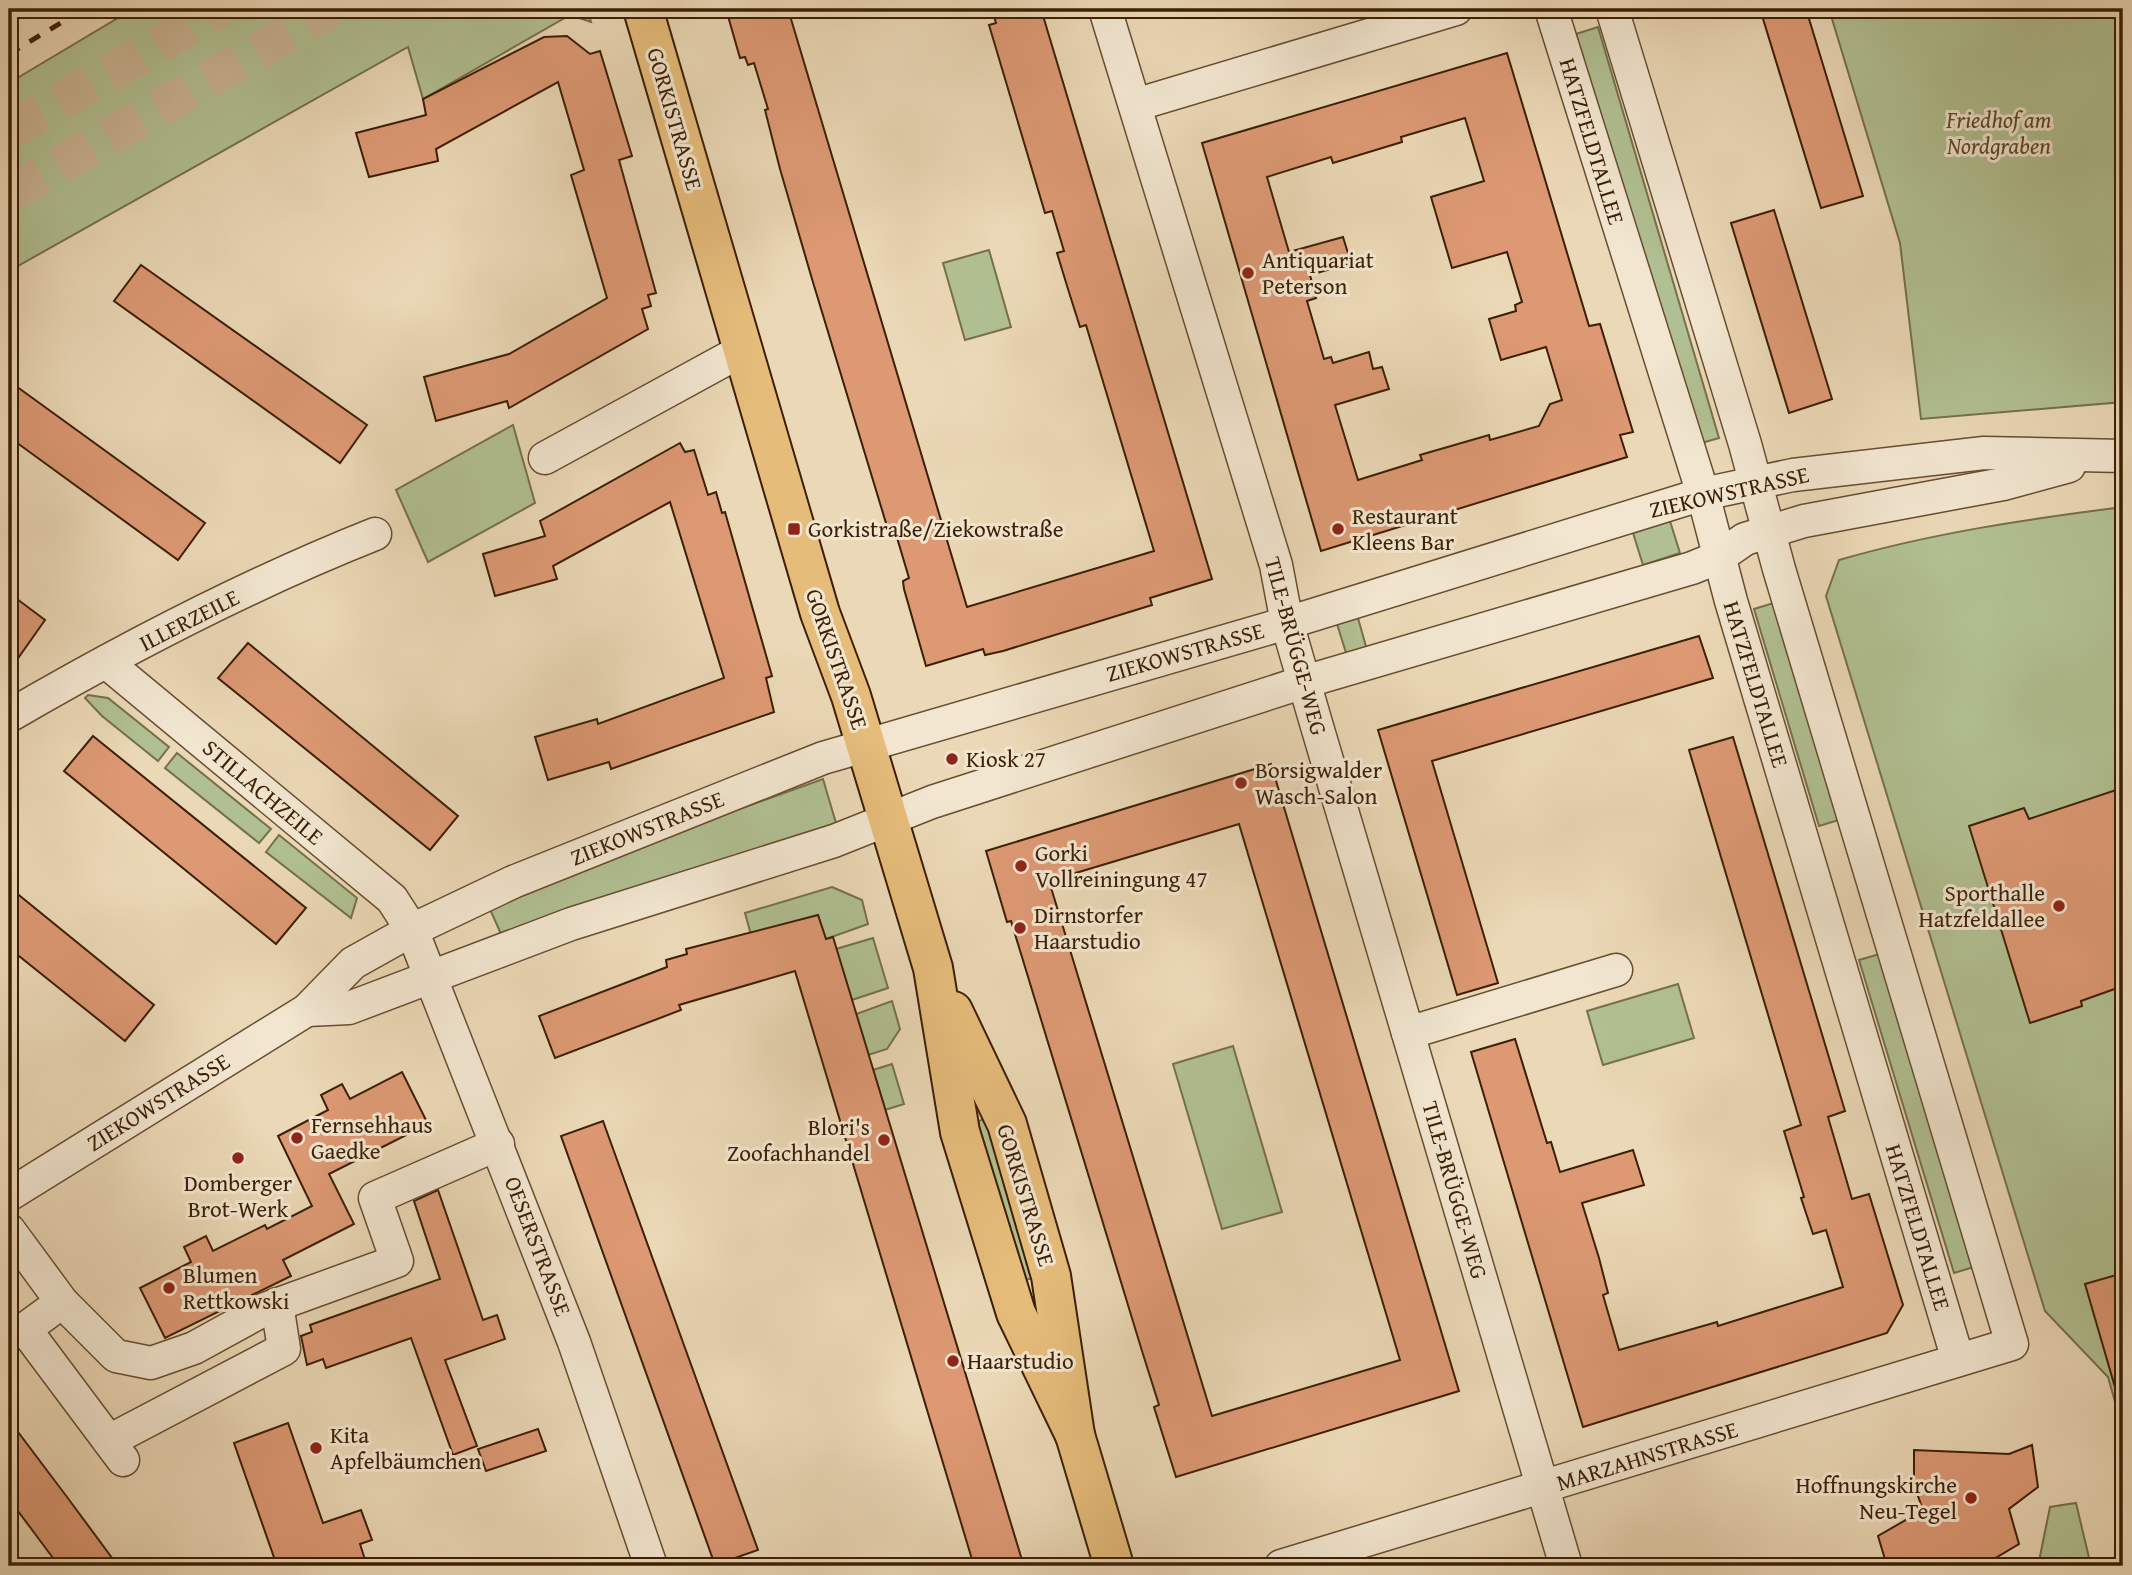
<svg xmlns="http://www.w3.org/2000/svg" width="2132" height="1575" font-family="'Gentium Book Plus',serif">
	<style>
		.green { fill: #b1c092; stroke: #76704b; stroke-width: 2 }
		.building { fill: #dd9974; stroke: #3c1f04; stroke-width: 2; fill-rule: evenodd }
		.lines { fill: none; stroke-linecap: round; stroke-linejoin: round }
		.highway-tunnel { stroke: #c8b392; stroke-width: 38; stroke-dasharray: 38 19; stroke-linecap: butt }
		.minor-casing { stroke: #684d30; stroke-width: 35 }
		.major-casing { stroke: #3c1f04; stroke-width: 42 }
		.minor { stroke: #f2e6d0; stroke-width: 32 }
		.major { stroke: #e6bc7b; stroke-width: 38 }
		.rail { stroke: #3c1f04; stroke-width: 5; stroke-dasharray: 12 12; stroke-linecap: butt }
		.poi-dot { fill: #8f2418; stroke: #f2e6d0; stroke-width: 2.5 }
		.labels { text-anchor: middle; stroke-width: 6; stroke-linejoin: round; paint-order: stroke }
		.street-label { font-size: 23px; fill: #3c1f04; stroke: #f2e6d0 }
		.park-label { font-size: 23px; font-style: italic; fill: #594728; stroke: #f2e6d0 }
		.poi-label { font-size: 23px; fill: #3c1f04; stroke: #f2e6d0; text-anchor: start }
	</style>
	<rect width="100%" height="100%" fill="#ebd8b6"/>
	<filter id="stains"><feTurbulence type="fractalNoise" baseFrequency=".00286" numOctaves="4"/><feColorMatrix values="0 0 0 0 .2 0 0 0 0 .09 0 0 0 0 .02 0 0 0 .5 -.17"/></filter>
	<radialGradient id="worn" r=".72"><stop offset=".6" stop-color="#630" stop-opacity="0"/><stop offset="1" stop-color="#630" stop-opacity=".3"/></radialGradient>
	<g class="green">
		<path d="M 133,9 L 587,9 L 591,22 L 570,15 L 423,99 L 408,47 L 9,271 L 9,83 Z"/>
		<path d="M 1829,9 L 2123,9 L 2123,402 L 1921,419 L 1900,243 Z"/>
		<path d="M 1598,27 L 1719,438 L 1698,444 L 1576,34 Z"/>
		<path d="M 989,250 L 1011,327 L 965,340 L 943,263 Z"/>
		<path d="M 513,425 L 535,503 L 428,562 L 396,490 Z"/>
		<path d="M 2123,507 L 2123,1430 L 2108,1377 L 2045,1311 L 1826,596 L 1839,560 C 1932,533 2028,519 2123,507 Z"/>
		<path d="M 1670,521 L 1680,553 L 1643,565 L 1633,533 Z"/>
		<path d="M 1777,602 L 1842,819 L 1819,826 L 1754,609 Z"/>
		<path d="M 1358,618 L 1367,650 L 1347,656 L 1337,624 Z"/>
		<path d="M 88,695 L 108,698 L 169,747 L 158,761 L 102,716 L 85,698 Z"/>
		<path d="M 177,753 L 271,829 L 259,843 L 165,768 Z"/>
		<path d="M 823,779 L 836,823 L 501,934 L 489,907 L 714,818 Z"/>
		<path d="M 279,835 L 357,898 L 351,918 L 266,852 Z"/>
		<path d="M 832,887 L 862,900 L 868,924 L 826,939 L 818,915 L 751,935 L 745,913 Z"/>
		<path d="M 873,938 L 888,988 L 852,1000 L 836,949 Z"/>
		<path d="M 1883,953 L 1977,1266 L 1954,1273 L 1859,960 Z"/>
		<path d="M 1678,984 L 1694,1038 L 1603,1065 L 1587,1011 Z"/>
		<path d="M 892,1001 L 900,1029 L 887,1049 L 868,1055 L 856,1014 Z"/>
		<path d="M 1233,1046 L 1282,1212 L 1222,1229 L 1173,1064 Z"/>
		<path d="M 892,1064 L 904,1104 L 885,1110 L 873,1070 Z"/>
		<path d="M 983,1119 L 991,1120 L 1035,1277 L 1020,1282 L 974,1124 Z"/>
		<path d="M 2076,1503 L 2091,1566 L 2038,1566 L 2050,1507 Z"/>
	</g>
	<g class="building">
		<path d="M 726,9 L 788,9 L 967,607 L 1154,551 L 1086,325 L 1080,327 L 1068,289 L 1057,253 L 1064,251 L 1052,211 L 1045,213 L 989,25 L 996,23 L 992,9 L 1041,9 L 1212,579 L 1150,598 L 1152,605 L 1003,651 L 985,655 L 983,649 L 926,666 L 904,589 L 903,581 L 909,578 L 895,531 L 889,533 L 812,279 L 780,169 L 765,110 L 768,109 L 754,63 L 748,65 L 745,57 L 740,58 Z"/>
		<path d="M 1760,9 L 1806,9 L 1863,196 L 1821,208 Z"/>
		<path d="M 567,36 L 590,54 L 600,51 L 632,156 L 619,160 L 656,293 L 648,295 L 651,306 L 642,309 L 648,329 L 509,408 L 507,401 L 436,421 L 424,377 L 509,354 L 607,298 L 571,175 L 584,170 L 558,82 L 436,149 L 438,161 L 369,177 L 356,133 L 426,115 L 423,99 L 544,37 Z"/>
		<path d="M 1507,53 L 1589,326 L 1600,324 L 1633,432 L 1620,435 L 1627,457 L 1321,551 L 1202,143 ZM 1465,118 L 1484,181 L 1431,197 L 1452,268 L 1507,252 L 1522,302 L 1515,305 L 1516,311 L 1489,319 L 1501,360 L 1546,347 L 1562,400 L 1550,404 L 1539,426 L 1490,440 L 1489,435 L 1420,455 L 1422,460 L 1358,480 L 1335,405 L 1389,389 L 1382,367 L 1373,369 L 1369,352 L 1333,363 L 1331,357 L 1324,359 L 1307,301 L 1316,298 L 1310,275 L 1351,263 L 1343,237 L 1289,252 L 1267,177 L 1331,157 L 1333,163 L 1402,142 L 1401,137 Z"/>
		<path d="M 1774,210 L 1832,399 L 1789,413 L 1731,223 Z"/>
		<path d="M 141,265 L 367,425 L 340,463 L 114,301 Z"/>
		<path d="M 9,381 L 205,523 L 178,560 L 9,437 Z"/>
		<path d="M 680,443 L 685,452 L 694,450 L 708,495 L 716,492 L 722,513 L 725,512 L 772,676 L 766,678 L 774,712 L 611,769 L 609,762 L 548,780 L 535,737 L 597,719 L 598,724 L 724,678 L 670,502 L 553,566 L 557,579 L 495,596 L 483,554 L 545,536 L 540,521 Z"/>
		<path d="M 9,593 L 45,620 L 9,671 Z"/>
		<path d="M 1699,636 L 1713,678 L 1432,761 L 1498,983 L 1457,995 L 1378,730 Z"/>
		<path d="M 248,643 L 458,816 L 430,850 L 218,678 Z"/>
		<path d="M 93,736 L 306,908 L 276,944 L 64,771 Z"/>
		<path d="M 1733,737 L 1845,1111 L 1828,1117 L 1852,1199 L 1869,1194 L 1903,1305 L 1887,1333 L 1583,1427 L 1471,1052 L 1515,1039 L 1547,1143 L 1551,1142 L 1560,1172 L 1633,1150 L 1644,1185 L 1582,1203 L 1599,1258 L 1608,1293 L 1603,1295 L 1619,1350 L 1717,1322 L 1718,1326 L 1843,1287 L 1826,1230 L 1813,1234 L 1801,1198 L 1804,1197 L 1784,1131 L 1801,1125 L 1689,750 Z"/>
		<path d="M 1271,764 L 1459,1391 L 1176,1477 L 1154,1407 L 1159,1405 L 1142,1351 L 1011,921 L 1007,922 L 986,851 ZM 1239,824 L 1400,1360 L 1212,1416 L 1049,881 Z"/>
		<path d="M 2116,790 L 2123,813 L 2123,986 L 2081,1001 L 2082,1006 L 2030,1023 L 1969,826 L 2024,808 L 2029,819 Z"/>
		<path d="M 9,887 L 154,1005 L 125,1041 L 9,948 Z"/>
		<path d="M 818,915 L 826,939 L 833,937 L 1022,1560 L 1001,1566 L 974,1566 L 795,971 L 679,1005 L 681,1010 L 555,1058 L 539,1016 L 667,967 L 666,960 L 687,954 L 686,949 Z"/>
		<path d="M 402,1072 L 428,1124 L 329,1174 L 354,1224 L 283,1260 L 291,1276 L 165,1338 L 140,1288 L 191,1262 L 184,1247 L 206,1236 L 213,1251 L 265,1225 L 267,1229 L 312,1206 L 278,1136 L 328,1110 L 321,1095 L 342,1084 L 350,1099 Z"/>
		<path d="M 603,1121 L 758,1550 L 715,1565 L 561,1136 Z"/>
		<path d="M 438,1190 L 483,1320 L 497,1315 L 505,1339 L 445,1360 L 477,1446 L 453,1455 L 411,1338 L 326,1368 L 323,1359 L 307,1365 L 301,1336 L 312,1332 L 310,1325 L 440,1279 L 414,1201 Z"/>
		<path d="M 2123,1273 L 2123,1393 L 2117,1394 L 2085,1284 Z"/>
		<path d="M 9,1420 L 67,1497 L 118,1566 L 59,1566 L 9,1499 Z"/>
		<path d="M 288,1423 L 323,1523 L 361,1510 L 372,1540 L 360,1544 L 367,1566 L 277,1566 L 234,1443 Z"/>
		<path d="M 538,1429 L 546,1451 L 486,1471 L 478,1449 Z"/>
		<path d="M 2032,1445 L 2038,1487 L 2009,1509 L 2019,1544 L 1982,1566 L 1887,1566 L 1878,1536 L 1923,1510 L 1914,1485 L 1914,1450 L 2009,1454 Z"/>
	</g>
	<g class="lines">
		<g class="highway-tunnel">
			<path d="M 9,131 L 220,9"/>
			<path d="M 9,194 L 331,9"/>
		</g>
		<g class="minor-casing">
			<g id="minor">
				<path d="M 1105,9 L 1276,565 L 1287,623 L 1316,723 L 1566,1566"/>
				<path d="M 1551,9 L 1703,494 L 1731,601 L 1958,1360"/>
				<path d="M 1135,105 L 1456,9"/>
				<path d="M 545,458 L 741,351"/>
				<path d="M 106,662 L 392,899 L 412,930 L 574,1342 L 651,1566"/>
				<path d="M 9,716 C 126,648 249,584 375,534"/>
				<path d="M 307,1010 L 349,1008 L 571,924 L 834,841 L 932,802 L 1304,682 L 1692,568 L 1719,557 L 1745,539 L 1804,521 L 2003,484 L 2069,466"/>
				<path d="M 1408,1033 L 1616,970"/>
				<path d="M 9,1195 L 307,1010 L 353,963 L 412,930 L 513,882 L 823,758 L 1287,623 L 1703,494 L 1793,475 L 1984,453 L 2123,456"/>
				<path d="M 9,1230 L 62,1302 L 116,1356 L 151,1363 L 194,1348 L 265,1309 L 397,1261 L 375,1198 L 498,1144"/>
				<path d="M 62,1302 L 25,1329 L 123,1460"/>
				<path d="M 109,1441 L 284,1349 L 277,1304"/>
				<path d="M 1281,1566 L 2012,1344 L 1779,569 L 1745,444 L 1612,9"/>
			</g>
		</g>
		<g class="major-casing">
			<g id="major">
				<path d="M 643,9 L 820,613 L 851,696 L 933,968 L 960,1132 L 1016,1313 L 1075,1435"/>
				<path d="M 953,1011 L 1007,1124 L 1051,1276 L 1075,1435 L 1114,1566"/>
			</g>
		</g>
		<use href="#minor" class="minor"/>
		<use href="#major" class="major"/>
		<path class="rail" d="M 9,54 L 84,9"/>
	</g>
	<g class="poi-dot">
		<circle cx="1248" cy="273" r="7"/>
		<rect x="787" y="522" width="14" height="14" rx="3.5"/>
		<circle cx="1338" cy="529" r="7"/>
		<circle cx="952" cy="759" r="7"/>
		<circle cx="1241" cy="783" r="7"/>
		<circle cx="1021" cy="866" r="7"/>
		<circle cx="2059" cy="906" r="7"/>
		<circle cx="1020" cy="928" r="7"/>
		<circle cx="297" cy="1138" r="7"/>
		<circle cx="884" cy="1140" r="7"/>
		<circle cx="238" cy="1158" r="7"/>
		<circle cx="169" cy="1288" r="7"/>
		<circle cx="953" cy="1361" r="7"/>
		<circle cx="316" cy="1448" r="7"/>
		<circle cx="1971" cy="1498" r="7"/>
	</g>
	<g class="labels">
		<g class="street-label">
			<text transform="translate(675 119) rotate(74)" y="8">GORKISTRASSE</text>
			<text transform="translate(1592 141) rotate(73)" y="8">HATZFELDTALLEE</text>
			<text transform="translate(1729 492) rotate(-13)" y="8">ZIEKOWSTRASSE</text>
			<text transform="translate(189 620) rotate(-27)" y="8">ILLERZEILE</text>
			<text transform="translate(1296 646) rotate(75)" y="8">TILE-BRÜGGE-WEG</text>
			<text transform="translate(1185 652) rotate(-16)" y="8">ZIEKOWSTRASSE</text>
			<text transform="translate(837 659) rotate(71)" y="8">GORKISTRASSE</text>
			<text transform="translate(1756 684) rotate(73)" y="8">HATZFELDTALLEE</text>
			<text transform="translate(263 792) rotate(40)" y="8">STILLACHZEILE</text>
			<text transform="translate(647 828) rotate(-22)" y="8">ZIEKOWSTRASSE</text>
			<text transform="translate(158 1102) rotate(-32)" y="8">ZIEKOWSTRASSE</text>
			<text transform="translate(1455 1190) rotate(74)" y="8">TILE-BRÜGGE-WEG</text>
			<text transform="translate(1026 1195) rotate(73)" y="8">GORKISTRASSE</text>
			<text transform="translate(1918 1227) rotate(73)" y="8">HATZFELDTALLEE</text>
			<text transform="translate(538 1246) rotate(69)" y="8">OESERSTRASSE</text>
			<text transform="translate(1647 1456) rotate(-17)" y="8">MARZAHNSTRASSE</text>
		</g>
		<g class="park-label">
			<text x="1999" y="128">Friedhof am<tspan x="1999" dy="26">Nordgraben</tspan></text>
		</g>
		<g class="poi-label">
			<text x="1262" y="268">Antiquariat<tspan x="1262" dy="26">Peterson</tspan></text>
			<text x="1352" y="524">Restaurant<tspan x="1352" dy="26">Kleens Bar</tspan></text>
			<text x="808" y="537">Gorkistraße/Ziekowstraße</text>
			<text x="966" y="767">Kiosk 27</text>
			<text x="1255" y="778">Borsigwalder<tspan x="1255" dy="26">Wasch-Salon</tspan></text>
			<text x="1035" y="861">Gorki<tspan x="1035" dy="26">Vollreiningung 47</tspan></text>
			<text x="2045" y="901" text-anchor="end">Sporthalle<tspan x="2045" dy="26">Hatzfeldallee</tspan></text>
			<text x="1034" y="923">Dirnstorfer<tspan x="1034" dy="26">Haarstudio</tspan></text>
			<text x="311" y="1133">Fernsehhaus<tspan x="311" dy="26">Gaedke</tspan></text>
			<text x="870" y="1135" text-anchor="end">Blori's<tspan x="870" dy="26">Zoofachhandel</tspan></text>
			<text x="238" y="1191" text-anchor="middle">Domberger<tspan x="238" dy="26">Brot-Werk</tspan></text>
			<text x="183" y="1283">Blumen<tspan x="183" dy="26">Rettkowski</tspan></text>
			<text x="967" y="1369">Haarstudio</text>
			<text x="330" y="1443">Kita<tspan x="330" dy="26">Apfelbäumchen</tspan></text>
			<text x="1957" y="1493" text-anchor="end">Hoffnungskirche<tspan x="1957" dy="26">Neu-Tegel</tspan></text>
		</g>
	</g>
	<rect width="2132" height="1575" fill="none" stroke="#ebd8b6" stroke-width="35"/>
	<rect x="10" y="10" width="2111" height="1554" fill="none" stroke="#3c1f04" stroke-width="3.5"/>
	<rect x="18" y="18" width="2097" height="1540" fill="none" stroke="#3c1f04" stroke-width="2"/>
	<rect width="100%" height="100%" filter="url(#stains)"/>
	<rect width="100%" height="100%" fill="url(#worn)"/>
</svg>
